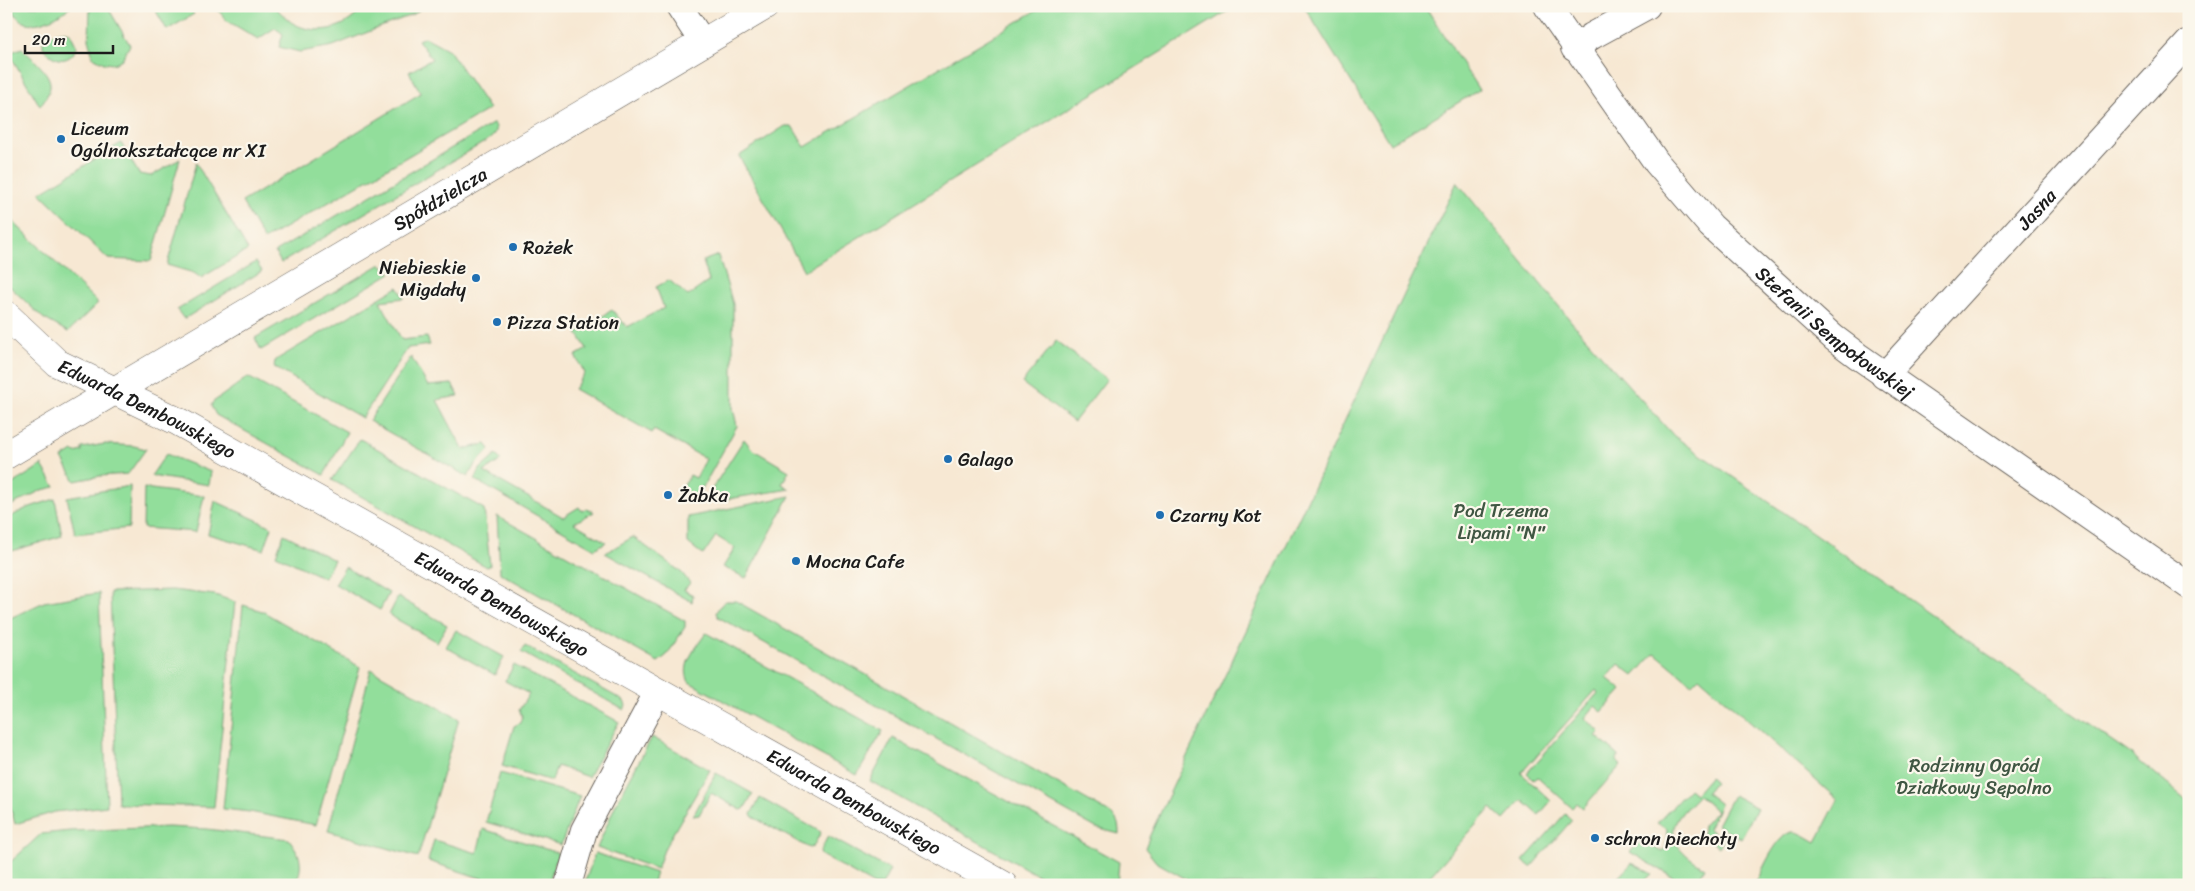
<svg xmlns="http://www.w3.org/2000/svg" width="2195" height="891" font-family="Sriracha,sans-serif">
	<style>
		.green { fill: #92de9b; stroke: #577d5c }
		.lines { fill: none; stroke-linecap: round; stroke-linejoin: round }
		.minor-casing { stroke: #69635c; stroke-width: 28 }
		.tertiary-casing { stroke: #69635c; stroke-width: 29 }
		.minor { stroke: #fff; stroke-width: 26 }
		.tertiary { stroke: #fff; stroke-width: 28 }
		.poi-dot { fill: #1f6fb2; stroke: #fbf7ec; stroke-width: 2 }
		.labels { text-anchor: middle; stroke-width: 4.5; stroke-linejoin: round; paint-order: stroke }
		.poi-label { font-size: 19px; fill: #1c1c1c; stroke: #fbf7ec; text-anchor: start }
		.street-label { font-size: 19px; fill: #1c1c1c; stroke: #fbf7ec }
		.park-label { font-size: 19px; fill: #3f5642; stroke: #fbf7ec }
	</style>
	<rect width="100%" height="100%" fill="#fbf7ec"/>
	<filter id="ink" filterUnits="userSpaceOnUse"><feTurbulence type="fractalNoise" baseFrequency=".02" numOctaves="2"/><feDisplacementMap in="SourceGraphic" scale="10" xChannelSelector="R" yChannelSelector="G"/><feConvolveMatrix kernelMatrix="1 2 1 2 8 2 1 2 1" color-interpolation-filters="sRGB"/></filter>
	<filter id="wash" filterUnits="userSpaceOnUse"><feTurbulence type="fractalNoise" baseFrequency=".0096" numOctaves="4" result="noise"/><feDisplacementMap in="SourceGraphic" scale="20" xChannelSelector="R" yChannelSelector="G"/><feGaussianBlur stdDeviation="1.12" result="paint"/><feColorMatrix in="noise" values="0 0 0 0 0 0 0 0 0 0 0 0 0 0 0 0 0 1.4 0 .05"/><feComposite in="paint" operator="in"/></filter>
	<g filter="url(#wash)">
		<rect width="100%" height="100%" fill="#f7e8d3"/>
		<g class="green">
			<path d="M 20,6 L 72,6 C 56,18 25,37 13,10 Z"/>
			<path d="M 90,6 L 107,6 L 130,45 L 122,59 L 114,64 L 104,63 L 93,57 L 89,43 Z"/>
			<path d="M 153,6 L 188,6 L 194,14 L 167,30 Z"/>
			<path d="M 215,6 L 274,6 C 279,11 285,17 291,22 C 314,37 349,30 363,6 L 423,6 L 416,13 L 333,46 L 300,52 L 279,47 L 283,34 L 275,28 L 258,39 L 226,20 Z"/>
			<path d="M 1044,6 L 1236,6 L 804,271 L 739,156 L 785,126 L 792,126 L 805,147 Z"/>
			<path d="M 1304,6 L 1425,6 L 1479,90 L 1390,144 Z"/>
			<path d="M 63,31 L 70,33 L 77,47 C 69,66 52,61 43,47 L 43,40 L 56,32 Z"/>
			<path d="M 425,37 L 449,50 L 489,109 L 264,240 L 242,202 L 421,93 L 409,72 L 432,59 L 418,40 Z"/>
			<path d="M 22,48 C 30,57 50,72 50,84 C 51,92 44,100 40,106 L 9,53 Z"/>
			<path d="M 494,123 C 499,131 495,135 488,140 L 281,263 L 275,252 Z"/>
			<path d="M 121,143 L 139,174 L 151,176 L 180,159 L 151,261 L 108,259 L 40,193 Z"/>
			<path d="M 196,163 L 248,250 L 201,278 L 194,273 L 167,265 Z"/>
			<path d="M 1457,182 L 1575,326 L 1674,436 L 2128,752 L 2189,802 L 2189,885 L 1755,885 C 1762,871 1778,831 1794,832 C 1801,832 1810,839 1816,842 L 1838,800 L 1699,677 L 1692,684 L 1655,653 L 1634,676 L 1619,664 L 1607,678 L 1622,690 L 1602,712 L 1595,706 L 1585,718 L 1600,732 L 1596,736 L 1619,756 L 1616,761 L 1621,765 L 1583,808 L 1577,803 L 1572,808 L 1538,777 L 1534,780 L 1527,773 L 1598,693 L 1596,690 L 1521,773 L 1551,801 L 1539,815 L 1522,800 L 1504,820 L 1491,808 L 1422,885 L 1197,885 L 1156,862 L 1145,848 L 1150,835 Z"/>
			<path d="M 6,215 L 98,303 L 68,332 L 43,318 L 6,283 Z"/>
			<path d="M 718,255 L 733,304 L 733,408 L 737,426 L 699,494 L 688,498 L 679,494 L 690,475 L 696,478 L 706,459 L 654,430 L 652,433 L 574,389 L 585,373 L 575,356 L 587,349 L 577,333 L 612,310 L 627,327 L 664,308 L 656,287 L 669,280 L 688,296 L 709,281 L 703,261 Z"/>
			<path d="M 256,262 L 262,271 L 184,319 L 177,310 Z"/>
			<path d="M 381,264 L 391,273 L 261,350 L 255,338 Z"/>
			<path d="M 398,287 L 404,298 L 380,301 L 402,340 L 427,337 L 430,345 L 408,348 L 362,418 L 274,367 L 275,361 L 279,358 Z"/>
			<path d="M 1056,341 L 1107,379 L 1074,422 L 1022,383 Z"/>
			<path d="M 411,357 L 428,386 L 452,384 L 459,396 L 437,400 L 463,449 L 486,444 L 490,449 L 474,466 L 468,477 L 369,421 Z"/>
			<path d="M 248,377 L 347,432 L 324,475 L 216,415 L 211,406 L 213,402 Z"/>
			<path d="M 360,439 L 484,509 L 490,566 L 487,567 L 332,480 Z"/>
			<path d="M 744,439 L 752,449 L 789,471 L 782,484 L 790,489 L 703,503 Z"/>
			<path d="M 105,444 L 134,446 L 146,449 L 128,474 L 100,476 L 75,481 L 62,458 L 73,451 L 75,453 L 82,451 L 82,448 Z"/>
			<path d="M 166,454 L 211,472 L 209,485 L 151,476 Z"/>
			<path d="M 496,455 L 501,460 L 484,472 L 563,517 L 579,507 L 582,511 L 587,508 L 594,512 L 574,523 L 606,542 L 595,549 L 475,480 L 480,469 Z"/>
			<path d="M 42,465 L 55,487 L 42,490 L 6,508 L 6,488 Z"/>
			<path d="M 130,486 L 129,528 L 75,534 L 67,497 Z"/>
			<path d="M 144,488 L 204,496 L 196,532 L 143,528 Z"/>
			<path d="M 790,496 L 746,578 L 723,567 L 735,548 L 716,536 L 703,555 L 688,543 L 688,517 Z"/>
			<path d="M 55,499 L 62,536 L 12,551 L 6,539 L 6,519 L 27,508 Z"/>
			<path d="M 215,501 L 272,527 L 264,550 L 208,534 Z"/>
			<path d="M 497,516 L 685,621 L 685,627 L 667,655 L 658,662 L 500,573 Z"/>
			<path d="M 284,534 L 334,560 L 324,578 L 276,555 Z"/>
			<path d="M 633,537 L 681,572 L 690,583 L 684,590 L 693,595 L 692,602 L 605,553 Z"/>
			<path d="M 345,567 L 389,593 L 380,610 L 335,584 Z"/>
			<path d="M 172,590 L 215,595 L 235,602 L 214,807 L 118,804 L 110,592 Z"/>
			<path d="M 99,593 L 107,806 L 55,812 L 15,824 L 6,791 L 6,620 L 44,602 Z"/>
			<path d="M 398,597 L 447,625 L 437,642 L 389,615 Z"/>
			<path d="M 726,601 L 736,601 L 1103,809 C 1115,816 1119,819 1119,834 L 1096,828 L 718,617 L 716,613 L 719,607 Z"/>
			<path d="M 243,605 L 262,611 L 360,667 L 316,825 L 250,812 L 223,809 Z"/>
			<path d="M 456,630 L 504,657 L 495,675 L 446,647 Z"/>
			<path d="M 706,633 L 883,731 L 857,775 L 689,682 C 680,664 696,648 706,633 Z"/>
			<path d="M 525,646 L 624,701 L 626,706 L 624,710 L 521,652 Z"/>
			<path d="M 514,665 L 619,722 L 588,777 L 557,766 L 552,781 L 502,766 L 514,726 L 520,723 L 522,716 L 519,710 L 529,694 L 505,681 Z"/>
			<path d="M 371,669 L 459,719 L 418,857 L 328,831 Z"/>
			<path d="M 652,737 L 710,770 L 665,847 L 657,869 L 597,848 L 615,806 Z"/>
			<path d="M 893,738 L 1119,862 L 1117,885 L 1055,885 L 870,781 Z"/>
			<path d="M 500,773 L 580,796 L 561,845 L 486,822 Z"/>
			<path d="M 716,773 L 753,794 L 744,809 L 741,810 L 711,793 L 699,815 L 693,816 Z"/>
			<path d="M 1710,777 L 1715,782 L 1706,793 L 1720,804 L 1708,829 L 1724,838 L 1719,847 L 1702,835 L 1703,826 L 1716,811 L 1699,795 C 1691,804 1681,812 1676,822 C 1666,842 1690,860 1705,867 L 1698,880 L 1702,882 L 1701,885 L 1687,885 L 1630,852 L 1641,841 L 1663,852 L 1666,847 L 1667,829 L 1657,823 L 1689,789 L 1695,794 Z"/>
			<path d="M 1733,795 L 1757,808 L 1741,838 L 1717,825 Z"/>
			<path d="M 760,798 L 821,832 L 813,847 L 809,848 L 753,817 L 751,814 Z"/>
			<path d="M 1565,814 L 1572,820 L 1531,867 L 1523,861 Z"/>
			<path d="M 168,827 L 207,829 L 289,839 C 302,857 303,864 296,885 L 6,885 L 6,866 L 41,834 L 70,831 Z"/>
			<path d="M 483,829 L 558,853 L 548,885 L 502,885 L 428,861 L 434,840 L 477,853 Z"/>
			<path d="M 828,836 L 890,870 L 882,885 L 874,885 L 821,855 L 820,852 Z"/>
			<path d="M 595,853 L 656,873 L 652,885 L 584,885 Z"/>
			<path d="M 1632,863 L 1652,874 L 1640,885 L 1611,885 Z"/>
		</g>
	</g>
	<g filter="url(#ink)">
		<g class="lines">
			<g class="minor-casing">
				<g id="minor">
					<path d="M 679,6 L 703,43"/>
					<path id="s1" d="M 1547,6 L 1657,163 L 1711,226 L 1834,338 L 1858,356 L 2189,586"/>
					<path d="M 1574,48 L 1592,36 L 1647,6"/>
					<path id="s2" d="M 1884,376 L 2189,42"/>
					<path d="M 568,885 L 584,830 L 658,691"/>
				</g>
			</g>
			<g class="tertiary-casing">
				<g id="tertiary">
					<path id="s3" d="M 6,315 L 57,363 L 179,422 L 1003,885"/>
					<path id="s4" d="M 6,455 L 765,6"/>
				</g>
			</g>
			<use href="#minor" class="minor"/>
			<use href="#tertiary" class="tertiary"/>
		</g>
	</g>
	<g class="poi-dot">
		<circle cx="61" cy="139" r="5"/>
		<circle cx="513" cy="247" r="5"/>
		<circle cx="476" cy="278" r="5"/>
		<circle cx="497" cy="322" r="5"/>
		<circle cx="948" cy="459" r="5"/>
		<circle cx="668" cy="495" r="5"/>
		<circle cx="1160" cy="515" r="5"/>
		<circle cx="796" cy="561" r="5"/>
		<circle cx="1595" cy="838" r="5"/>
	</g>
	<g class="labels">
		<g class="poi-label">
			<text x="71" y="135">Liceum<tspan x="71" dy="22">Ogólnokształcące nr XI</tspan></text>
			<text x="523" y="254">Rożek</text>
			<text x="466" y="274" text-anchor="end">Niebieskie<tspan x="466" dy="22">Migdały</tspan></text>
			<text x="507" y="329">Pizza Station</text>
			<text x="958" y="466">Galago</text>
			<text x="678" y="502">Żabka</text>
			<text x="1170" y="522">Czarny Kot</text>
			<text x="806" y="568">Mocna Cafe</text>
			<text x="1605" y="845">schron piechoty</text>
		</g>
		<g class="street-label">
			<text dy="7" stroke="none"><textPath href="#s4" startOffset="504">Spółdzielcza</textPath></text>
			<text dy="7" stroke="none"><textPath href="#s2" startOffset="226">Jasna</textPath></text>
			<text dy="7" stroke="none"><textPath href="#s1" startOffset="438">Stefanii Sempołowskiej</textPath></text>
			<text dy="7" stroke="none"><textPath href="#s3" startOffset="171">Edwarda Dembowskiego</textPath></text>
			<text dy="7" stroke="none"><textPath href="#s3" startOffset="576">Edwarda Dembowskiego</textPath></text>
			<text dy="7" stroke="none"><textPath href="#s3" startOffset="980">Edwarda Dembowskiego</textPath></text>
		</g>
		<g class="park-label">
			<text x="1501" y="517">Pod Trzema<tspan x="1501" dy="22">Lipami "N"</tspan></text>
			<text x="1974" y="772">Rodzinny Ogród<tspan x="1974" dy="22">Działkowy Sępolno</tspan></text>
		</g>
	</g>
	<rect width="2195" height="891" fill="none" stroke="#fbf7ec" stroke-width="25"/>
	<path d="M25 45v8h88v-8" fill="none" stroke="#1c1c1c" stroke-width="2.5"/>
	<text x="32" y="45" font-size="15" fill="#1c1c1c" stroke="#fbf7ec" stroke-width="4" paint-order="stroke">20 m</text>
</svg>
